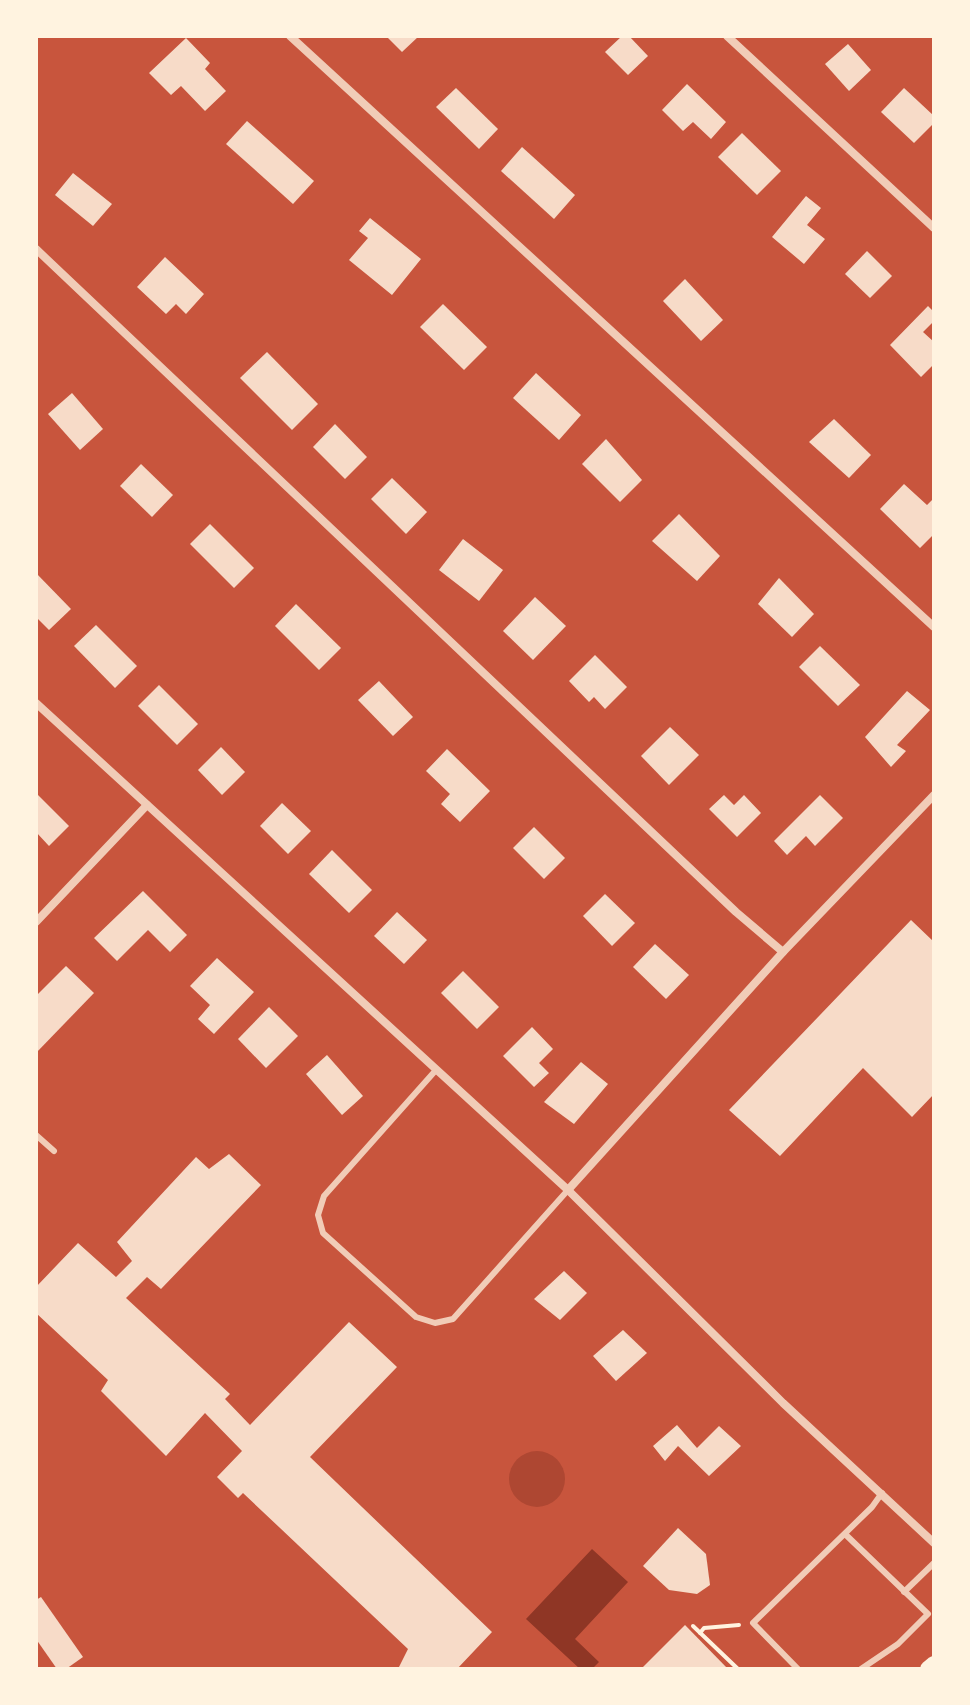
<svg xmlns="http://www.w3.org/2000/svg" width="970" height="1705" font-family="'Open Sans',sans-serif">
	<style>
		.green { fill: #ae4732 }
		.water { fill: #8f3625 }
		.building { fill: #f7dbc8 }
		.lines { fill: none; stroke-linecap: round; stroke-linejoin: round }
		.path { stroke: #fff3e0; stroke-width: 4 }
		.service { stroke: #f1ccb7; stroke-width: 6 }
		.minor { stroke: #f1ccb7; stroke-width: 8 }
		.secondary { stroke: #fff3e0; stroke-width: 16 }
	</style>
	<rect width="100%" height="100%" fill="#c8553d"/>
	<circle class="green" cx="537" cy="1479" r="28"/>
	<path class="water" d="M 592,1549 L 628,1582 L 575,1639 L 599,1662 L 592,1669 L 580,1669 L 526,1619 Z"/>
	<g class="building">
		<path d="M 386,36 L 419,36 L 402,52 Z"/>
		<path d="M 622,36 L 629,36 L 648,56 L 628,75 L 605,52 Z"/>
		<path d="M 186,38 L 210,63 L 205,69 L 226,91 L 205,111 L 181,86 L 171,95 L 149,73 Z"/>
		<path d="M 848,44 L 871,70 L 849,91 L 825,64 Z"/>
		<path d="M 687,84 L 726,122 L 711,139 L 693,122 L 683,131 L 662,110 Z"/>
		<path d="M 456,88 L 498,129 L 479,149 L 436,107 Z"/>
		<path d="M 904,88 L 934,116 L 934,123 L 914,143 L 881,112 Z"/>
		<path d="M 247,121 L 314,181 L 293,204 L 226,144 Z"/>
		<path d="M 742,133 L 781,171 L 757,195 L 718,157 Z"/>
		<path d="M 522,147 L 575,195 L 554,219 L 501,171 Z"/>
		<path d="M 73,173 L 112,204 L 93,226 L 55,195 Z"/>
		<path d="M 806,196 L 821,208 L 807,225 L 825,239 L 804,264 L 772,237 Z"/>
		<path d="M 370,218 L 421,259 L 392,295 L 349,260 L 368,238 L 359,231 Z"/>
		<path d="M 867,251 L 892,276 L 870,298 L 845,274 Z"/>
		<path d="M 165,257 L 204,294 L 186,314 L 176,304 L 166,314 L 137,287 Z"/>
		<path d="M 685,279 L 723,320 L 701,341 L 663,301 Z"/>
		<path d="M 443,304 L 487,347 L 464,370 L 420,327 Z"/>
		<path d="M 928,306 L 934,312 L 934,321 L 923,332 L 934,342 L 934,364 L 921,377 L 890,345 Z"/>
		<path d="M 267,352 L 318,404 L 292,430 L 240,378 Z"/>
		<path d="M 536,373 L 581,415 L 559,440 L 513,398 Z"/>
		<path d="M 72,393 L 103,429 L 80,450 L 48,414 Z"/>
		<path d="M 834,419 L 871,455 L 849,478 L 809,442 Z"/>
		<path d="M 335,424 L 367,457 L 345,479 L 313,447 Z"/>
		<path d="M 606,439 L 642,480 L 620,502 L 582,464 Z"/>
		<path d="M 141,464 L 173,495 L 152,517 L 120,486 Z"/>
		<path d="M 392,478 L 427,512 L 406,534 L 371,499 Z"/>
		<path d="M 904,484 L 927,505 L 934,498 L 934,534 L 920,548 L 880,509 Z"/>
		<path d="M 679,514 L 720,556 L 697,581 L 652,541 Z"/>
		<path d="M 210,524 L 254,568 L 234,588 L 190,544 Z"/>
		<path d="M 463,539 L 503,570 L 479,601 L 439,570 Z"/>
		<path d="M 36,573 L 71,609 L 49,630 L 36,617 Z"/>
		<path d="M 779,578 L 814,614 L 792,637 L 758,604 Z"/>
		<path d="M 535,597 L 566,626 L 533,660 L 503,631 Z"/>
		<path d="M 296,604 L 341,648 L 319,670 L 275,626 Z"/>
		<path d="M 96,625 L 137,666 L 115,688 L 74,646 Z"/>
		<path d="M 820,646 L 860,685 L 838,706 L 799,667 Z"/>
		<path d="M 595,655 L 627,687 L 605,709 L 594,697 L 589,702 L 569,681 Z"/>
		<path d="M 379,681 L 413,717 L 393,736 L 358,700 Z"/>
		<path d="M 159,685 L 198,724 L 177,745 L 138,706 Z"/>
		<path d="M 907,691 L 930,710 L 897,745 L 906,751 L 891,767 L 865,737 Z"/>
		<path d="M 670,727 L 699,755 L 669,785 L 641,756 Z"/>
		<path d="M 221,747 L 245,772 L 222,795 L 198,770 Z"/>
		<path d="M 447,749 L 490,791 L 460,822 L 441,804 L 450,794 L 426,771 Z"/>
		<path d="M 36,793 L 69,826 L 49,846 L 36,832 Z"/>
		<path d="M 724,795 L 734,805 L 744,795 L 761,813 L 737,837 L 709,809 Z"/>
		<path d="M 820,795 L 843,818 L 815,846 L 806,836 L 787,855 L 774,841 Z"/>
		<path d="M 282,803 L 311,831 L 288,854 L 260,826 Z"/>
		<path d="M 534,827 L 565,858 L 544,879 L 513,848 Z"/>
		<path d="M 332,850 L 372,890 L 349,913 L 309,874 Z"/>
		<path d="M 143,891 L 187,935 L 170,952 L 148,930 L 117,961 L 94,938 Z"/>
		<path d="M 605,894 L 635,923 L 612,946 L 583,916 Z"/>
		<path d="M 397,912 L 427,940 L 404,964 L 374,936 Z"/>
		<path d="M 911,920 L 934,942 L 934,1094 L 912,1117 L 863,1068 L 780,1156 L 729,1110 Z"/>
		<path d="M 655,944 L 689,975 L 666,999 L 633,967 Z"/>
		<path d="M 217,958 L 254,992 L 214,1034 L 198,1019 L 210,1005 L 190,986 Z"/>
		<path d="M 66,966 L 94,993 L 36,1053 L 36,996 Z"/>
		<path d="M 463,971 L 499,1007 L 477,1029 L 441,993 Z"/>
		<path d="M 269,1007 L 298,1036 L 266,1068 L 238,1039 Z"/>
		<path d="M 532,1027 L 553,1049 L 539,1063 L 549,1073 L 534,1087 L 503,1056 Z"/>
		<path d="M 327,1055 L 363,1096 L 342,1115 L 306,1074 Z"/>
		<path d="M 581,1062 L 608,1084 L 574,1124 L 544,1102 Z"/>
		<path d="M 229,1154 L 261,1185 L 161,1289 L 147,1277 L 126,1298 L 230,1394 L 225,1399 L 250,1425 L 349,1322 L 397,1367 L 310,1457 L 492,1632 L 457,1669 L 398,1669 L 408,1649 L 243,1493 L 238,1498 L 217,1477 L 242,1451 L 205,1413 L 166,1456 L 101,1391 L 108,1380 L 36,1313 L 36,1287 L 78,1243 L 116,1277 L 132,1261 L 117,1242 L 196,1157 L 209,1169 Z"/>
		<path d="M 564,1271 L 587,1293 L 560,1320 L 534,1299 Z"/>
		<path d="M 623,1330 L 647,1353 L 616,1381 L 593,1356 Z"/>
		<path d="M 677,1425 L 697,1448 L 719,1426 L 741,1446 L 709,1476 L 678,1446 L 665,1461 L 653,1446 Z"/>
		<path d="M 678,1528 L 706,1554 L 710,1585 L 697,1594 L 669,1590 L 643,1566 Z"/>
		<path d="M 41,1597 L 83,1657 L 66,1669 L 57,1669 L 36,1639 L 36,1600 Z"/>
		<path d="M 685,1625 L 728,1669 L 641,1669 Z"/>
	</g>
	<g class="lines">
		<g class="path">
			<path d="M 693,1626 L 738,1669"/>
			<path d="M 700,1633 L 704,1628 L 739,1625"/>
		</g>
		<g class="service">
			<path d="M 436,1070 L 324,1196 L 318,1215 L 323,1233 L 416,1317 L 435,1323 L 453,1319 L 568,1190"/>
			<path d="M 36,1135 L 54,1151"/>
			<path d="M 845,1534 L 928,1614 L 898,1644 L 861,1669"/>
			<path d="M 904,1592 L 934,1563"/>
			<path d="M 798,1669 L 753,1623 L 872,1507 L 882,1493"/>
		</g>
		<g class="minor">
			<path d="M 290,36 L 934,627"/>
			<path d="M 727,36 L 934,228"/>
			<path d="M 36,249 L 736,912 L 783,952"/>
			<path d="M 36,703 L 568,1190 L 783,1403 L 934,1543"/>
			<path d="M 36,922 L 147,805"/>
			<path d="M 568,1190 L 783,952 L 934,795"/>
		</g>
		<path class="secondary" d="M 928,1669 L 934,1664"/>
	</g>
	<rect width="970" height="1705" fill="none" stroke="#fff3e0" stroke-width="76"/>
</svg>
